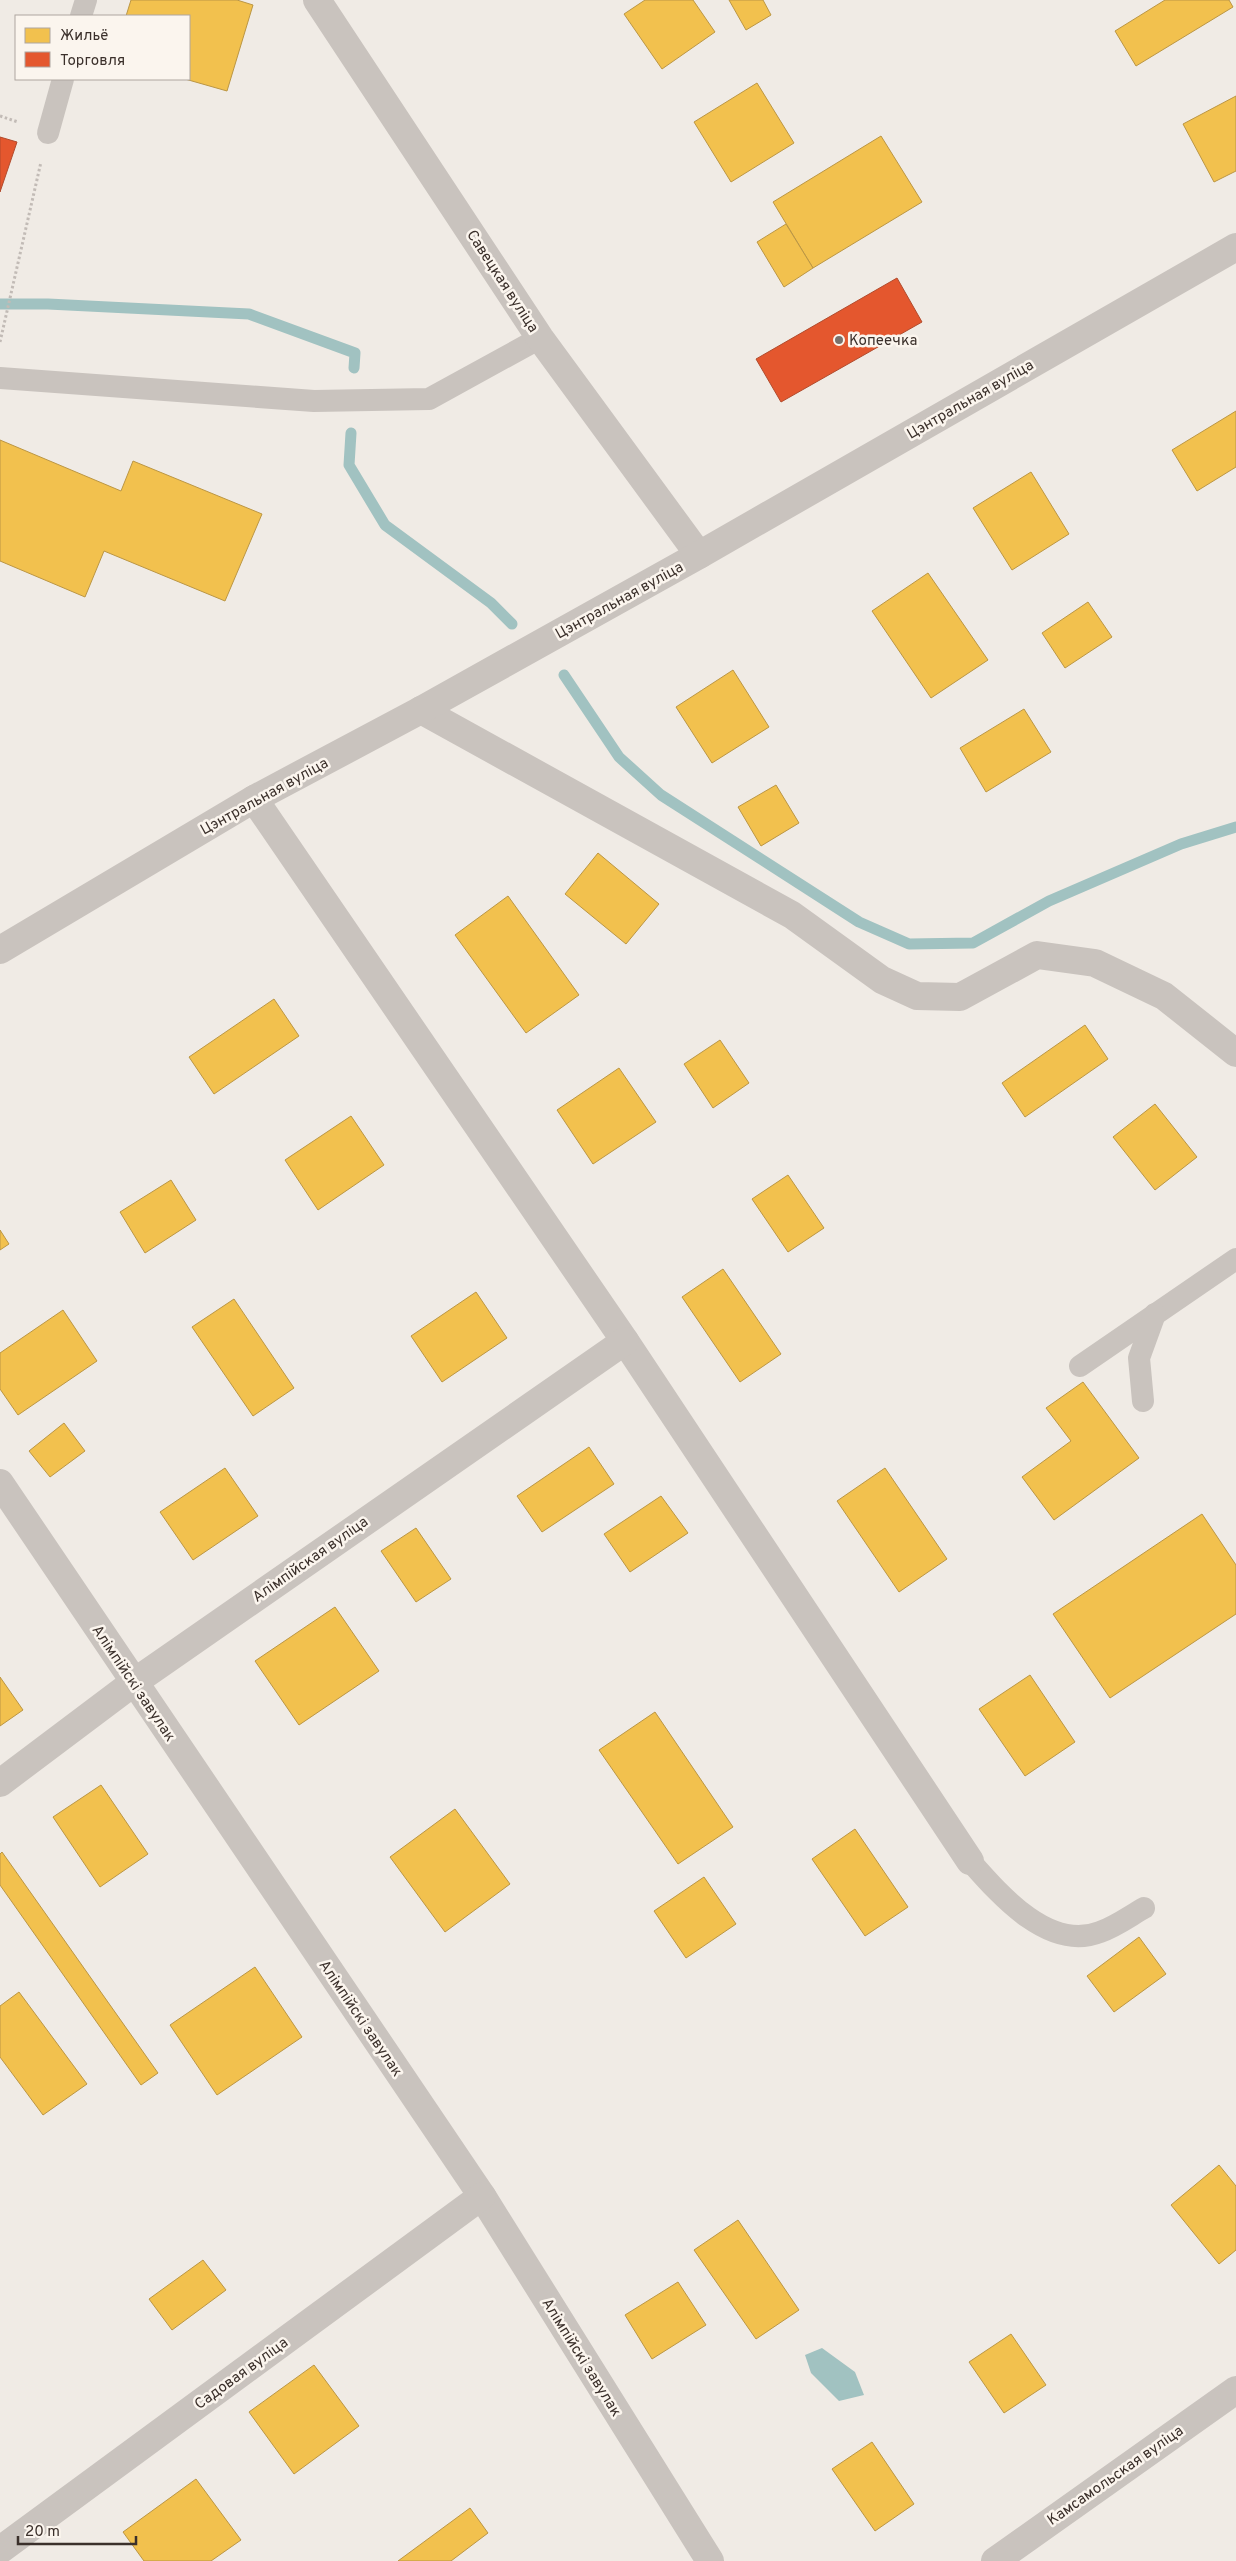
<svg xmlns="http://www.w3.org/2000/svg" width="1236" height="2561" font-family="Overpass,sans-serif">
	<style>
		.water { fill: #a1c2c1 }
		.homes { fill: #f2c14e; stroke: #bb9644 }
		.shops { fill: #e4572e; stroke: #b14b2d }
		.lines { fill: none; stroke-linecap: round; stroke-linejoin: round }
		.stream { stroke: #a1c2c1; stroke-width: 11 }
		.path { stroke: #c2bbb6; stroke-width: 3; stroke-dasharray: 2.5 2.5; stroke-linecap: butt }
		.service { stroke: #c9c3be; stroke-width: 22 }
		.minor { stroke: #c9c3be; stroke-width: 28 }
		.tertiary { stroke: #c9c3be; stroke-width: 28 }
		.poi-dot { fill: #7a716c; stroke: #fbf5ee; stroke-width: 2 }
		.labels { text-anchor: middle; stroke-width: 5; stroke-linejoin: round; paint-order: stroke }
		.street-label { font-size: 15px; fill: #3b302b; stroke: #fbf5ee }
		.poi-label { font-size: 15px; fill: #3b302b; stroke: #fbf5ee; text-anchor: start }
	</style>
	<rect width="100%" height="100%" fill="#f0ebe5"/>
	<path class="water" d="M 822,2348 L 855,2372 L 864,2395 L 839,2401 L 811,2373 L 805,2355 Z"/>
	<g class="homes">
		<path d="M 131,0 L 237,0 L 253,5 L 227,91 L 185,79 L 189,79 L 189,16 L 126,16 Z"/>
		<path d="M 645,0 L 693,0 L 715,32 L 662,69 L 624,14 Z"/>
		<path d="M 729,0 L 763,0 L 771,15 L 746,30 Z"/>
		<path d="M 1165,0 L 1229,0 L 1233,7 L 1136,66 L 1115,31 Z"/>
		<path d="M 757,83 L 794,143 L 731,182 L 694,122 Z"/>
		<path d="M 1236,96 L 1236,171 L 1214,182 L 1183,124 Z"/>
		<path d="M 881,136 L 922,202 L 813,268 L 773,202 Z"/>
		<path d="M 786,224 L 813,268 L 784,287 L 757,242 Z"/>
		<path d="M 1236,411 L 1236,467 L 1197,491 L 1172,450 Z"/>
		<path d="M 0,440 L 121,491 L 133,461 L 262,514 L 225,601 L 104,551 L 85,597 L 0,561 Z"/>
		<path d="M 1031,472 L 1069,534 L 1012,570 L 973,508 Z"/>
		<path d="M 928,573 L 988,660 L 931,698 L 872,611 Z"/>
		<path d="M 1088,602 L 1112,637 L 1065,668 L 1042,633 Z"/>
		<path d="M 733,670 L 769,727 L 712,763 L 676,707 Z"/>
		<path d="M 1024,709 L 1051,752 L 986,792 L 960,748 Z"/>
		<path d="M 776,785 L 799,823 L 761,846 L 738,807 Z"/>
		<path d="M 598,853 L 659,904 L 626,944 L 565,894 Z"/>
		<path d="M 508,896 L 579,995 L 526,1033 L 455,935 Z"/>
		<path d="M 274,999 L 299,1036 L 214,1094 L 189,1057 Z"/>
		<path d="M 1085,1025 L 1108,1059 L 1025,1117 L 1002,1083 Z"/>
		<path d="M 720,1040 L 749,1083 L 713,1108 L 684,1064 Z"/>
		<path d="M 619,1068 L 656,1122 L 593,1164 L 557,1110 Z"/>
		<path d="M 1155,1104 L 1197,1157 L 1155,1190 L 1113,1137 Z"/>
		<path d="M 351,1116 L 384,1165 L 318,1210 L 285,1160 Z"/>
		<path d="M 788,1175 L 824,1228 L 788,1252 L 752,1199 Z"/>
		<path d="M 171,1180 L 196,1220 L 145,1253 L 120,1212 Z"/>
		<path d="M 0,1230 L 9,1244 L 0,1250 Z"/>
		<path d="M 723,1269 L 781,1354 L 740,1382 L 682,1297 Z"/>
		<path d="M 476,1292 L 507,1338 L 442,1382 L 411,1336 Z"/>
		<path d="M 234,1299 L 294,1388 L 253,1416 L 192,1327 Z"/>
		<path d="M 63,1310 L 97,1361 L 18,1415 L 0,1389 L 0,1353 Z"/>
		<path d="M 1083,1382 L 1139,1458 L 1054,1520 L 1022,1477 L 1071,1441 L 1046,1408 Z"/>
		<path d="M 64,1423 L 85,1451 L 50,1477 L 29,1451 Z"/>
		<path d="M 589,1447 L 614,1484 L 542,1532 L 517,1496 Z"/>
		<path d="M 225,1468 L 258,1516 L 193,1560 L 160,1512 Z"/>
		<path d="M 885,1468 L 947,1559 L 899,1592 L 837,1501 Z"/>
		<path d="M 661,1496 L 688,1533 L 630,1572 L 604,1534 Z"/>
		<path d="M 1202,1514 L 1236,1565 L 1236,1614 L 1110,1698 L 1053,1614 Z"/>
		<path d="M 416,1528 L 451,1579 L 416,1602 L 381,1551 Z"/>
		<path d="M 335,1607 L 379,1671 L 299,1725 L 255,1661 Z"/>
		<path d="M 1030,1675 L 1075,1742 L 1025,1776 L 979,1709 Z"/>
		<path d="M 0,1677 L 23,1710 L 0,1726 Z"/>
		<path d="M 655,1712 L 733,1827 L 678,1864 L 599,1750 Z"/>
		<path d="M 101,1785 L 148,1854 L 100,1887 L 53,1817 Z"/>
		<path d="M 455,1809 L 510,1884 L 445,1932 L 390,1857 Z"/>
		<path d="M 855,1829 L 908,1907 L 865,1936 L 812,1859 Z"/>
		<path d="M 2,1852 L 158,2073 L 141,2085 L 0,1885 L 0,1854 Z"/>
		<path d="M 704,1877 L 736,1924 L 686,1958 L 654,1911 Z"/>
		<path d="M 1139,1937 L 1166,1974 L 1114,2012 L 1087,1976 Z"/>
		<path d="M 255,1967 L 302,2037 L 217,2095 L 170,2025 Z"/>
		<path d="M 19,1992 L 87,2084 L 43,2115 L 0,2057 L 0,2006 Z"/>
		<path d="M 1219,2165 L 1236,2186 L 1236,2250 L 1219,2264 L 1171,2205 Z"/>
		<path d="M 738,2220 L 799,2310 L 756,2339 L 694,2250 Z"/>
		<path d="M 203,2260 L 226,2290 L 172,2330 L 149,2299 Z"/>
		<path d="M 678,2282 L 706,2325 L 652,2359 L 625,2315 Z"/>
		<path d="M 1011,2334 L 1046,2385 L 1004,2413 L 969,2362 Z"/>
		<path d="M 314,2365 L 359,2426 L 294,2474 L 249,2412 Z"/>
		<path d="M 872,2442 L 914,2504 L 875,2531 L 832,2469 Z"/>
		<path d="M 196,2479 L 241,2540 L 211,2561 L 144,2561 L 123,2532 Z"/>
		<path d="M 470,2508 L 488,2533 L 451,2561 L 398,2561 Z"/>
	</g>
	<g class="shops">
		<path d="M 0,137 L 17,142 L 0,192 Z"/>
		<path d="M 897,278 L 922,322 L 781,402 L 756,359 Z"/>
	</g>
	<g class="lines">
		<g class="stream">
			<path d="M 0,304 L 48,304 L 249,314 L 355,353 L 354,368"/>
			<path d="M 351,433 L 349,465 L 385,525 L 491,603 L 512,624"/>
			<path d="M 564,675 L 619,757 L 661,795 L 859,922 L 909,944 L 973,943 L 1049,901 L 1181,844 L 1236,827"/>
		</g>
		<g class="path">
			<path d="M 0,116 L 18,122"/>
			<path d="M 0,342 L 41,162"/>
		</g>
		<g class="service">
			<path d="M 81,16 L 86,0"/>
			<path d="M 48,133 L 63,79"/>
			<path d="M 0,378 L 314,401 L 429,399 L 540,338"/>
			<path d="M 1080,1366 L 1236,1259"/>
			<path d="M 1143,1401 L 1139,1358 L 1155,1314"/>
			<path d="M 970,1861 C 1000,1895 1049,1952 1100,1932 C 1115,1927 1130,1916 1144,1908"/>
		</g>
		<g class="minor">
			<path d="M 317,0 L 540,338 L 699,555"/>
			<path d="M 421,710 L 792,915 L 882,980 L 917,996 L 960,997 L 1037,955 L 1095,963 L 1164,996 L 1236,1053"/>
			<path d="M 254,799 L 625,1341 L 970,1861"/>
			<path d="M 0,1483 L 482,2196 L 710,2561"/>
			<path d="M 0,1783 L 133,1683 L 625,1341"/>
			<path d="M 0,2550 L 482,2196"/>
			<path d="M 995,2561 L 1236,2390"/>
		</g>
		<path class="tertiary" d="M 0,950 L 254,799 L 421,710 L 699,555 L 1236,247"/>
	</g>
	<circle class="poi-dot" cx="839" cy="340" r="5"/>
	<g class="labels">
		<g class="street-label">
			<text transform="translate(503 281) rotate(57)" y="5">Савецкая вуліца</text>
			<text transform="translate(970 399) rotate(-30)" y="5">Цэнтральная вуліца</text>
			<text transform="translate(619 600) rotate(-29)" y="5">Цэнтральная вуліца</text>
			<text transform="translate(264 796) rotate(-29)" y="5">Цэнтральная вуліца</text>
			<text transform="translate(310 1559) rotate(-35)" y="5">Алімпійская вуліца</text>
			<text transform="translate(134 1683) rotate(56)" y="5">Алімпійскі завулак</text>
			<text transform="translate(361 2018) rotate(56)" y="5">Алімпійскі завулак</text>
			<text transform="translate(582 2357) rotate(58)" y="5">Алімпійскі завулак</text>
			<text transform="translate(241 2373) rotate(-36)" y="5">Садовая вуліца</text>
			<text transform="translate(1115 2475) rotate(-35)" y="5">Камсамольская вуліца</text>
		</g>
		<g class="poi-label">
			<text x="849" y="345">Копеечка</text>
		</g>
	</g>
	<rect x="15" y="15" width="175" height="65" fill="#fbf5ee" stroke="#aea6a0"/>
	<rect x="25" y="28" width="25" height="15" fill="#f2c14e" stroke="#aea6a0"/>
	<text x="60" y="40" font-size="15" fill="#3b302b">Жильё</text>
	<rect x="25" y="52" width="25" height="15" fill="#e4572e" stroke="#aea6a0"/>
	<text x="60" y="65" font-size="15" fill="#3b302b">Торговля</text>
	<path d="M18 2536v8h118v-8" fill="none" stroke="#3b302b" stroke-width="2.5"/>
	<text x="25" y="2536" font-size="15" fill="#3b302b" stroke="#fbf5ee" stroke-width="4" paint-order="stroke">20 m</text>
</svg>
